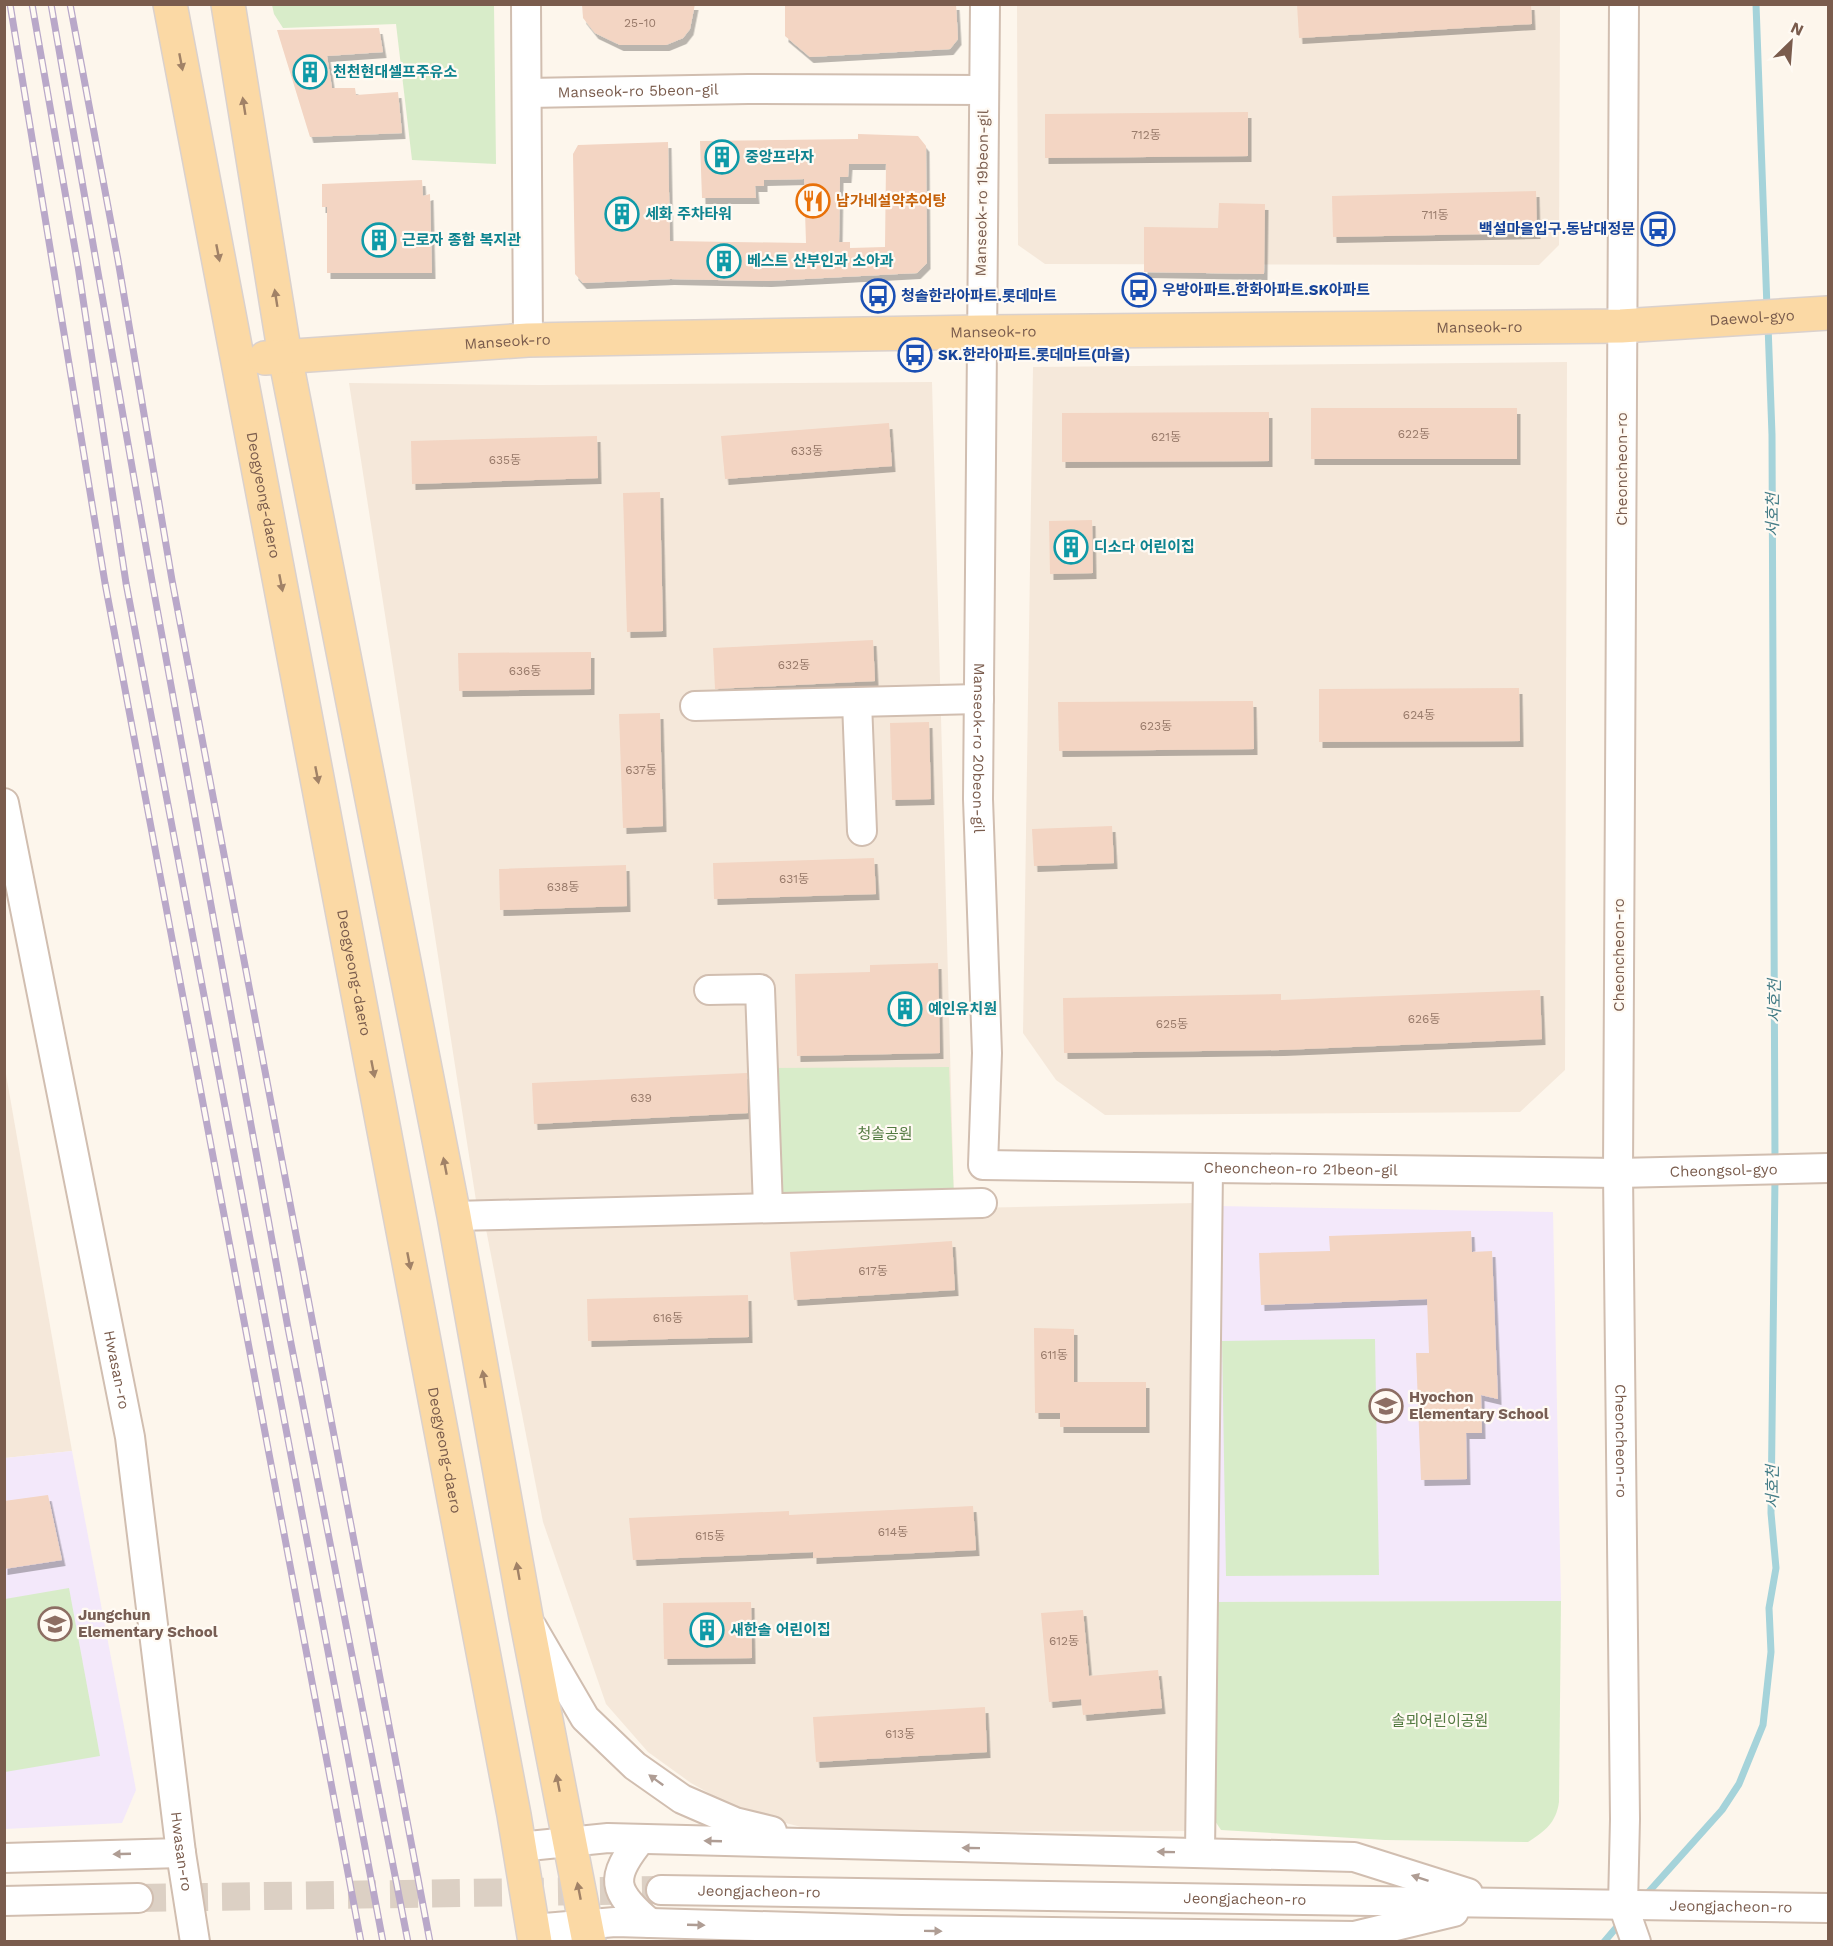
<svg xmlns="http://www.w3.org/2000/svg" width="1833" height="1946" font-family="'Work Sans','Noto Sans KR',sans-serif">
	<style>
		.residential { fill: #f5e8da }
		.education { fill: #f3e8fa }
		.green { fill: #d8ecc9 }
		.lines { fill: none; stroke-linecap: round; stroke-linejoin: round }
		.stream { stroke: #a5d3da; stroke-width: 7 }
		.building { fill: #f3d5c3; fill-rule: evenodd; filter: url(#shadow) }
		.minor-tunnel { stroke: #dcd0c4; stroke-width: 28; stroke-dasharray: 28 14; stroke-linecap: butt }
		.minor-casing { stroke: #d1beb0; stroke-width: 32 }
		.major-casing { stroke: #dad1cd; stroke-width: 36 }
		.minor { stroke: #fff; stroke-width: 28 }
		.major { stroke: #fbd9a5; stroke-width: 33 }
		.rail-casing { stroke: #b9a8c9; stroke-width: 7 }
		.rail { stroke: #fffaf3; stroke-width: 4.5; stroke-dasharray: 14; stroke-linecap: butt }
		.oneway { fill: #a18267 }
		.oneway2 { fill: #af9d94 }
		.labels { text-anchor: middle; stroke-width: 4.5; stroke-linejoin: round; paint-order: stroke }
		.number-label { font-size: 12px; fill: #987a6a }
		.culture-label { font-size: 15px; font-weight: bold; fill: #0d838f; stroke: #fffaf3; text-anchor: start }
		.street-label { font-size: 15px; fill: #7a5c4d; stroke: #fffaf3 }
		.food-label { font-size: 15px; font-weight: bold; fill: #c56008; stroke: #fffaf3; text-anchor: start }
		.transit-label { font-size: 15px; font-weight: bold; fill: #164399; stroke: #fffaf3; text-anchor: start }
		.park-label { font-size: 15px; fill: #537a41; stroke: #fffaf3 }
		.education-label { font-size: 15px; font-weight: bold; fill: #785e54; stroke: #fffaf3; text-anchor: start }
		.water-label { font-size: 16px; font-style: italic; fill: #437c86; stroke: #fffaf3 }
	</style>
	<defs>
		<filter id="shadow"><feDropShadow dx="3.5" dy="6" stdDeviation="0" flood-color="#0004"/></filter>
	</defs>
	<rect width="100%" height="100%" fill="#fdf6ec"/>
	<g class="residential">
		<path d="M 1017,5 L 1560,5 L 1559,245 L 1539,265 L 1045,264 L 1018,245 Z"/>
		<path d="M 1567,362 L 1565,1070 L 1520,1112 L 1105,1115 L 1056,1080 L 1023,1033 L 1033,367 Z"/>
		<path d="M 932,382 L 954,1200 L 477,1207 L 349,383 L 541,385 Z"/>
		<path d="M 4,1063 L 72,1451 L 5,1458 L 4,1458 Z"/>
		<path d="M 1195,1203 L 1197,1831 L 821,1832 L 742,1812 L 691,1783 L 648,1752 L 606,1704 L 543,1522 L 484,1219 Z"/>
	</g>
	<g class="education">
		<path d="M 1218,1206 L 1553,1212 L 1561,1601 L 1212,1602 Z"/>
		<path d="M 72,1451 L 136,1790 L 122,1823 L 5,1829 L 5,1458 Z"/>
	</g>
	<g class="green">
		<path d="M 272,5 L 494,5 L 496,164 L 412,160 L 396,24 L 283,28 L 274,14 Z"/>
		<path d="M 949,1067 L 954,1200 L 771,1203 L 771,1068 Z"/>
		<path d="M 1375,1339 L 1379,1575 L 1226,1576 L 1222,1341 Z"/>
		<path d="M 69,1588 L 100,1756 L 5,1772 L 5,1599 Z"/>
		<path d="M 1561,1601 L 1559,1802 C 1556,1823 1545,1831 1528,1842 L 1385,1840 L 1221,1830 L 1207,1809 L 1212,1602 Z"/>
	</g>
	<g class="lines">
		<g class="stream">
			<path d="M 1756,4 L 1767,308"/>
			<path d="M 1768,325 L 1772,435 L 1775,1163"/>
			<path d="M 1645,1896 L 1722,1810 L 1739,1784 L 1763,1725 L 1771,1652 L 1769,1608 L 1776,1568 L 1771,1513 L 1775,1177"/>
			<path d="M 1604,1942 L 1621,1922"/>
		</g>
	</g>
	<g class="building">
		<path d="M 582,4 L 695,4 L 690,29 L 683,38 L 666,45 L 620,45 L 595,33 L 583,18 Z"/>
		<path d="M 785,4 L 956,4 L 958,39 L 950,49 L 810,57 L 785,36 Z"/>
		<path d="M 1297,4 L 1531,4 L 1532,24 L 1299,38 Z"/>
		<path d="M 379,28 L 383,52 L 327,56 L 332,88 L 355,88 L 356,95 L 398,92 L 402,133 L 310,137 L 277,30 Z"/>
		<path d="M 1248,112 L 1248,156 L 1045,158 L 1045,114 Z"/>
		<path d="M 858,134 L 918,136 L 926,146 L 927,263 L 917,273 L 768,281 L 671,279 L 583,283 L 575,274 L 573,154 L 578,145 L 668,142 L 670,241 L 806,243 L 804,179 L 764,180 L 764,186 L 755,186 L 756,198 L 702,198 L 700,141 L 858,139 ZM 849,164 L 886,164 L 885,247 L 850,248 L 850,242 L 839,242 L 840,177 L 848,177 Z"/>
		<path d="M 422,180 L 423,196 L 430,194 L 432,273 L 327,273 L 327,207 L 322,207 L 322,184 Z"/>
		<path d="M 1536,191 L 1537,233 L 1333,237 L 1332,196 Z"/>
		<path d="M 1219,203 L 1265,204 L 1264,274 L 1144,272 L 1144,227 L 1218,228 Z"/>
		<rect x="1311" y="408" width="206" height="51"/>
		<path d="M 1269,412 L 1269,461 L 1062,462 L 1062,413 Z"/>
		<path d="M 889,423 L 892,466 L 725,479 L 721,436 Z"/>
		<path d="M 597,436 L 598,478 L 412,484 L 411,441 Z"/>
		<path d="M 660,492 L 663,631 L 627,632 L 623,493 Z"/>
		<path d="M 1092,520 L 1093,573 L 1050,574 L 1049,521 Z"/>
		<path d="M 873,640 L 875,681 L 715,689 L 713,648 Z"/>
		<path d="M 591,652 L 591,689 L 459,691 L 458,653 Z"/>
		<path d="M 1519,688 L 1520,741 L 1319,742 L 1319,689 Z"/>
		<path d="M 1253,701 L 1254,749 L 1059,751 L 1058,702 Z"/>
		<path d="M 660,713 L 663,826 L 623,828 L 619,714 Z"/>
		<path d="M 929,722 L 931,799 L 892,800 L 890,723 Z"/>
		<path d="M 1112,826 L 1114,863 L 1034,866 L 1032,829 Z"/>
		<path d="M 874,858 L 876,894 L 714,899 L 713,863 Z"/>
		<path d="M 626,865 L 627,906 L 500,910 L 499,869 Z"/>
		<path d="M 938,963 L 940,1053 L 797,1056 L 795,974 L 870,972 L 870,965 Z"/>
		<path d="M 1540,990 L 1542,1039 L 1281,1050 L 1064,1053 L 1063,998 L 1281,994 L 1281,1000 Z"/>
		<path d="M 747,1073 L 748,1113 L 534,1124 L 532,1083 Z"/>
		<path d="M 1471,1231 L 1472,1252 L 1492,1251 L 1498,1399 L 1481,1395 L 1482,1433 L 1466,1433 L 1467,1479 L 1421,1480 L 1416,1353 L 1429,1353 L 1427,1299 L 1261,1305 L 1259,1253 L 1330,1251 L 1329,1236 Z"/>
		<path d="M 952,1241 L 955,1290 L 794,1300 L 790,1252 Z"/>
		<path d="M 748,1295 L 749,1337 L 588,1341 L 587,1299 Z"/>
		<path d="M 1034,1328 L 1074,1329 L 1074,1382 L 1146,1382 L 1146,1427 L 1060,1427 L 1060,1413 L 1035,1413 Z"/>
		<path d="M 48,1495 L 62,1560 L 4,1569 L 4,1501 Z"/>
		<path d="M 973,1506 L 976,1550 L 813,1558 L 813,1552 L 633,1560 L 629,1518 L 789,1511 L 789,1515 Z"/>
		<path d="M 751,1602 L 752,1658 L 664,1659 L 663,1603 Z"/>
		<path d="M 1083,1610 L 1089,1676 L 1158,1670 L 1162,1708 L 1083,1715 L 1081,1699 L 1049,1702 L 1041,1613 Z"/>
		<path d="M 985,1707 L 987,1752 L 816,1762 L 813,1717 Z"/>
	</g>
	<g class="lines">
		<path class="minor-tunnel" d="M 138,1898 L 661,1890"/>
		<g class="minor-casing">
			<g id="minor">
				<path d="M 526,4 L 528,340"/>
				<path id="s1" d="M 985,4 L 978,799 L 987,1053 L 983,1165 L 1618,1173 L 1828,1168"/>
				<path id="s2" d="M 1624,4 L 1618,1173 L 1625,1819 L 1623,1905 L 1636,1942"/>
				<path id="s3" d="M 527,93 L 748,89 L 984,90"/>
				<path d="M 857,702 L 862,831"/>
				<path d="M 695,706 L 979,699"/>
				<path id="s4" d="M 4,803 L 130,1437 L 181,1853 L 195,1942"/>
				<path d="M 709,990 L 760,989 L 768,1208"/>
				<path d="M 454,1216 L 982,1203"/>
				<path d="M 532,1627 L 585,1718 L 635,1766 L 682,1799 L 735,1822 L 772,1831"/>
				<path d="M 641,1839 C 609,1878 612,1891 650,1923"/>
				<path d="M 519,1847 L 608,1838 L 1354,1857 L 1468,1893"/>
				<path d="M 1200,1853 L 1208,1169"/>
				<path d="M 4,1858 L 181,1853"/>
				<path id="s5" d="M 661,1890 L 1828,1908"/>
				<path d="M 4,1901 L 138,1898"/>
				<path d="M 533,1929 L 615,1922 L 901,1930 L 1354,1936 L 1454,1912"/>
			</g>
		</g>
		<g class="major-casing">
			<g id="major">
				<path id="s6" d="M 170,4 L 514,1815 L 535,1942"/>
				<path d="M 228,4 L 285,356 L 454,1216 L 526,1617 L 589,1942"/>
				<path id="s7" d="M 265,358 L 528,340 L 981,332 L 1621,326 L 1828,313"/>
			</g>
		</g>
		<use href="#minor" class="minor"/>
		<use href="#major" class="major"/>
		<g class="rail-casing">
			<g id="rail">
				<path d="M 10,4 L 105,583 L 361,1942"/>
				<path d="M 32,4 L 78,266 L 126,583 L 383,1942"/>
				<path d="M 51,4 L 152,581 L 288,1328 L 408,1942"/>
				<path d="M 70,4 L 118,260 L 172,580 L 430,1942"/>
			</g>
		</g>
		<use href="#rail" class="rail"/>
	</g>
	<defs><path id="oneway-solid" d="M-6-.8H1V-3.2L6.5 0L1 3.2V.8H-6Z" transform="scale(1.5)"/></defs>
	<g class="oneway">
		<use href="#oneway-solid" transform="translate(181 62) rotate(79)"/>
		<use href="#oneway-solid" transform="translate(244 106) rotate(-99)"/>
		<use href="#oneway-solid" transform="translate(218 253) rotate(79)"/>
		<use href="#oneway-solid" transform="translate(276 298) rotate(-99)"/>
		<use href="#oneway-solid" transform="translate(281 583) rotate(79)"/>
		<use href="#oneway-solid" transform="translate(317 775) rotate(79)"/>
		<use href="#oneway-solid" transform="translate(373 1069) rotate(79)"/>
		<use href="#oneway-solid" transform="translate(445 1166) rotate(-101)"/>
		<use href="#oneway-solid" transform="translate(409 1261) rotate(79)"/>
		<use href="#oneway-solid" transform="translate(484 1379) rotate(-100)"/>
		<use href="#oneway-solid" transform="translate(518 1571) rotate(-100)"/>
		<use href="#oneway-solid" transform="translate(558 1783) rotate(-101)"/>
		<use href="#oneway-solid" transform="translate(579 1891) rotate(-101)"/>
	</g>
	<g class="oneway2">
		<use href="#oneway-solid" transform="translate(656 1780) rotate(-144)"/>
		<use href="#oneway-solid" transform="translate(713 1841) rotate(-178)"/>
		<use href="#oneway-solid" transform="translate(971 1848) rotate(-179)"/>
		<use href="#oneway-solid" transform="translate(1166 1852) rotate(-179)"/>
		<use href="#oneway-solid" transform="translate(122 1854) rotate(178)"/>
		<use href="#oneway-solid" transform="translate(1420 1878) rotate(-162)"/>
		<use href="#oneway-solid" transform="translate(696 1925) rotate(2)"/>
		<use href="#oneway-solid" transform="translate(933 1931) rotate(1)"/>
	</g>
	<defs>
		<g id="building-ring" transform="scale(1.725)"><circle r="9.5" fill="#fffaf3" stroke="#0f9aa8" stroke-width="1.5"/><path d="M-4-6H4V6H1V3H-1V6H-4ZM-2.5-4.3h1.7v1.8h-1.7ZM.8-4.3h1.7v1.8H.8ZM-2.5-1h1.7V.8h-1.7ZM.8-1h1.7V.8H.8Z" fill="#0f9aa8"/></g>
		<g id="restaurant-ring" transform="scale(1.725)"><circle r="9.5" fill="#fffaf3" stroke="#e8710a" stroke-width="1.5"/><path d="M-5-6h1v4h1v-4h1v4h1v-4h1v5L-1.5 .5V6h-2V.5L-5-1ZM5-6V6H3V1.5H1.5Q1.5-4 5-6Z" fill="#e8710a"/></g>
		<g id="bus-ring" transform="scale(1.725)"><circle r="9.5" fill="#fffaf3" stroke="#1a4fb4" stroke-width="1.5"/><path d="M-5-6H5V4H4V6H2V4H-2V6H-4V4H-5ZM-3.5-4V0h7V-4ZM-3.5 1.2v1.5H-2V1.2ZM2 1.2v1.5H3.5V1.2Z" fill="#1a4fb4"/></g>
		<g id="school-ring" transform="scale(1.725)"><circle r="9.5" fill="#fffaf3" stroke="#8d6e63" stroke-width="1.5"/><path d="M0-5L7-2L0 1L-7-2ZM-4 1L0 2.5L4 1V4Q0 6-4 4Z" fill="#8d6e63"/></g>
	</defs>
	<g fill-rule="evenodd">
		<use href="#building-ring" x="310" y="72"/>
		<use href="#building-ring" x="722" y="157"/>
		<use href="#restaurant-ring" x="813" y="201"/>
		<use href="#building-ring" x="622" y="214"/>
		<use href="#bus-ring" x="1658" y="229"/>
		<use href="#building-ring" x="379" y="240"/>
		<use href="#building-ring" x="724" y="261"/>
		<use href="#bus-ring" x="1139" y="290"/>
		<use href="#bus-ring" x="878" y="296"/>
		<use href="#bus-ring" x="915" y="355"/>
		<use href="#building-ring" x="1071" y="547"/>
		<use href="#building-ring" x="905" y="1009"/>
		<use href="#school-ring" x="1386" y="1406"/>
		<use href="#school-ring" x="55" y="1624"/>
		<use href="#building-ring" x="707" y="1630"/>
	</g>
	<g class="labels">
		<g class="number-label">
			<text x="640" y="27">25-10</text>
			<text x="1146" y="139">712동</text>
			<text x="1435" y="219">711동</text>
			<text x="1414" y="438">622동</text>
			<text x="1166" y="441">621동</text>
			<text x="807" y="455">633동</text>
			<text x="505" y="464">635동</text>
			<text x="794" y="669">632동</text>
			<text x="525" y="675">636동</text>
			<text x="1419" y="719">624동</text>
			<text x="1156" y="730">623동</text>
			<text x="641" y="774">637동</text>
			<text x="794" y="883">631동</text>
			<text x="563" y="891">638동</text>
			<text x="1424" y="1023">626동</text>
			<text x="1172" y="1028">625동</text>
			<text x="641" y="1102">639</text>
			<text x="873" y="1275">617동</text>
			<text x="668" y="1322">616동</text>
			<text x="1054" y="1359">611동</text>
			<text x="893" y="1536">614동</text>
			<text x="710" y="1540">615동</text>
			<text x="1064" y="1645">612동</text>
			<text x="900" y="1738">613동</text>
		</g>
		<g class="culture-label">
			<text x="333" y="77">천천현대셀프주유소</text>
			<text x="745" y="162">중앙프라자</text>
			<text x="645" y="219">세화 주차타워</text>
			<text x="402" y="245">근로자 종합 복지관</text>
			<text x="747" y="266">베스트 산부인과 소아과</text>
			<text x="1094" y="552">디소다 어린이집</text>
			<text x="928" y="1014">예인유치원</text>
			<text x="730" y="1635">새한솔 어린이집</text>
		</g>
		<g class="street-label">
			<text dy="5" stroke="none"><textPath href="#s3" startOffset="111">Manseok-ro 5beon-gil</textPath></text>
			<text transform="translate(982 193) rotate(-89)" y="5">Manseok-ro 19beon-gil</text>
			<text dy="5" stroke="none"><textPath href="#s7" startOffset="1488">Daewol-gyo</textPath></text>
			<text dy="5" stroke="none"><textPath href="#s7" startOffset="1215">Manseok-ro</textPath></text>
			<text dy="5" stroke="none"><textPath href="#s7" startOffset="729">Manseok-ro</textPath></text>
			<text dy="5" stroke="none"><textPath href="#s7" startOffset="243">Manseok-ro</textPath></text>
			<text transform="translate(1622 469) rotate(-90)" y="5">Cheoncheon-ro</text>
			<text dy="5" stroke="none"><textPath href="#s6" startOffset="500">Deogyeong-daero</textPath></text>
			<text dy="5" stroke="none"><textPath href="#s1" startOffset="744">Manseok-ro 20beon-gil</textPath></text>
			<text transform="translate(1619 955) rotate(-90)" y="5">Cheoncheon-ro</text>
			<text dy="5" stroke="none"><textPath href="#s6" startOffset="986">Deogyeong-daero</textPath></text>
			<text dy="5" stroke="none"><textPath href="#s1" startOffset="1479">Cheoncheon-ro 21beon-gil</textPath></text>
			<text dy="5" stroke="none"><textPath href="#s1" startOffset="1902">Cheongsol-gyo</textPath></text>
			<text dy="5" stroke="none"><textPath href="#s4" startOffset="578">Hwasan-ro</textPath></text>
			<text dy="5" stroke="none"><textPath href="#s2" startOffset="1437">Cheoncheon-ro</textPath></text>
			<text dy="5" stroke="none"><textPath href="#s6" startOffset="1472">Deogyeong-daero</textPath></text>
			<text dy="5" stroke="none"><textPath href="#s4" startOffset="1064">Hwasan-ro</textPath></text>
			<text dy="5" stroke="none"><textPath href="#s5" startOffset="98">Jeongjacheon-ro</textPath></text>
			<text dy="5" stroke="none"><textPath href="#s5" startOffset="584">Jeongjacheon-ro</textPath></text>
			<text dy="5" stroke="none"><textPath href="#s5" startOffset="1070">Jeongjacheon-ro</textPath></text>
		</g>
		<g class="food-label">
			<text x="836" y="206">남가네설악추어탕</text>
		</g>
		<g class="transit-label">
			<text x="1635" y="234" text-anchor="end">백설마을입구.동남대정문</text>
			<text x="1162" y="295">우방아파트.한화아파트.SK아파트</text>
			<text x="901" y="301">청솔한라아파트.롯데마트</text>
			<text x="938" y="360">SK.한라아파트.롯데마트(마을)</text>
		</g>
		<g class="park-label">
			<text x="885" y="1139">청솔공원</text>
			<text x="1440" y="1726">솔뫼어린이공원</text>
		</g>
		<g class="education-label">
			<text x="1409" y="1402">Hyochon<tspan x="1409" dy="17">Elementary School</tspan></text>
			<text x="78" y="1620">Jungchun<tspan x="78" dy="17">Elementary School</tspan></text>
		</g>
		<g class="water-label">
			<text transform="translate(1772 515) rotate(-90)" y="6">서호천</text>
			<text transform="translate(1774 1001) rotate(-90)" y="6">서호천</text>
			<text transform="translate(1772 1487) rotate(-90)" y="6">서호천</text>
		</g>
	</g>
	<rect width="1833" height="1946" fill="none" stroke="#7a5c4d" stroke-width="12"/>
	<g transform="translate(1791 42) rotate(25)" stroke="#fffaf3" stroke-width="4.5" paint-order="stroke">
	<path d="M0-4.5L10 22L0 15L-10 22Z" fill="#7a5c4d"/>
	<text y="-9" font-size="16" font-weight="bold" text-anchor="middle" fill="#7a5c4d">N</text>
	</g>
</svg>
